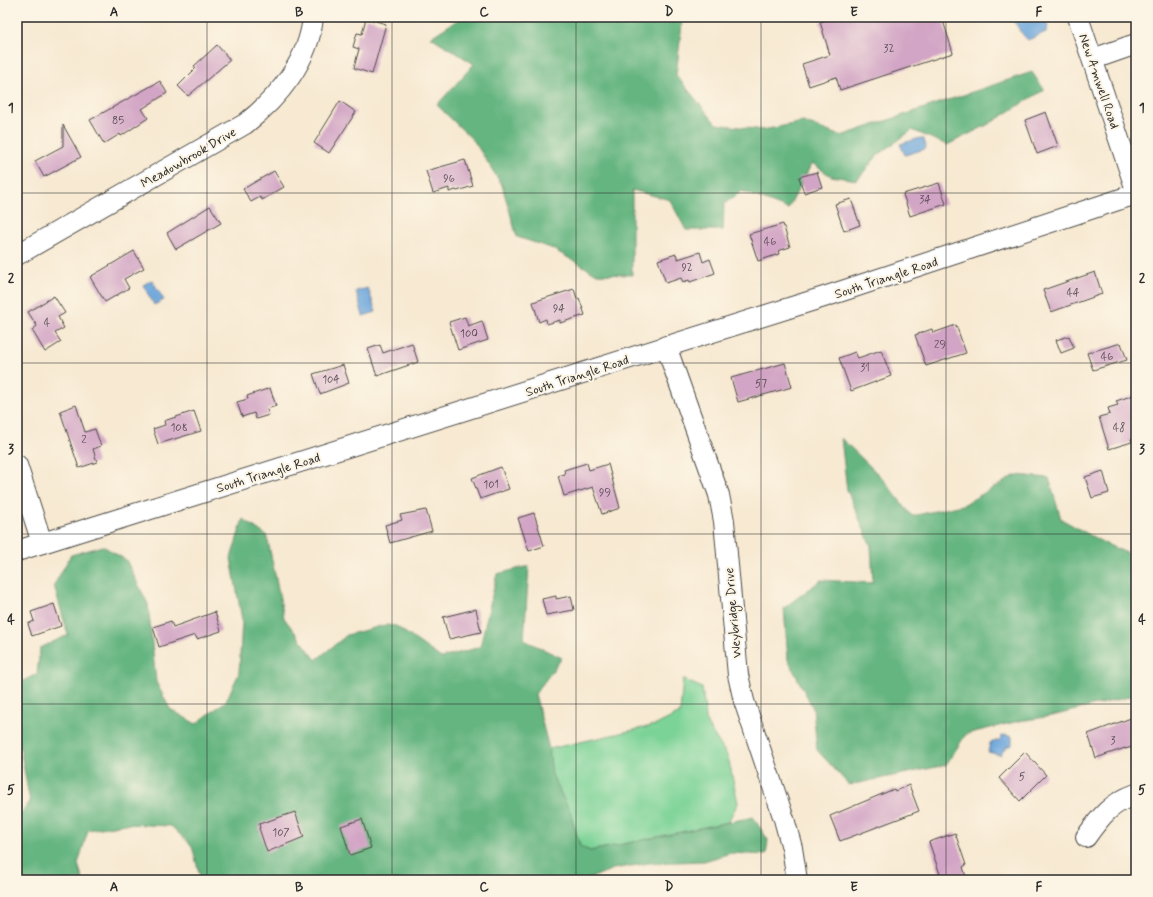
<svg xmlns="http://www.w3.org/2000/svg" width="1153" height="897" font-family="Mynerve,sans-serif">
	<style>
		.green { fill: #7cd397; stroke: #547f61 }
		.forest { fill: #65b580; stroke: #487056 }
		.water { fill: #6ba5db; stroke: #4b6883 }
		.building { fill: #d2a4c5 }
		.lines { fill: none; stroke-linecap: round; stroke-linejoin: round }
		.minor-casing { stroke: #4a4844; stroke-width: 22 }
		.minor { stroke: #fff; stroke-width: 20 }
		.grid { fill: none; stroke: #2b2b2b; stroke-width: 1; stroke-opacity: 0.55 }
		.labels { text-anchor: middle; stroke-width: 4; stroke-linejoin: round; paint-order: stroke }
		.number-label { font-size: 11px; fill: #554952 }
		.street-label { font-size: 13px; fill: #2b2b2b; stroke: #fcf5e5 }
		.neatline { fill: none; stroke: #2b2b2b; stroke-width: 1.5 }
		.grid-label { font-size: 13px; text-anchor: middle; font-weight: bold; fill: #2b2b2b }
	</style>
	<rect width="100%" height="100%" fill="#fcf5e5"/>
	<filter id="ink" filterUnits="userSpaceOnUse"><feTurbulence type="fractalNoise" baseFrequency=".025" numOctaves="2"/><feDisplacementMap in="SourceGraphic" scale="8" xChannelSelector="R" yChannelSelector="G"/><feConvolveMatrix kernelMatrix="1 2 1 2 8 2 1 2 1" color-interpolation-filters="sRGB"/></filter>
	<filter id="wash" filterUnits="userSpaceOnUse"><feTurbulence type="fractalNoise" baseFrequency=".012" numOctaves="4" result="noise"/><feDisplacementMap in="SourceGraphic" scale="16" xChannelSelector="R" yChannelSelector="G"/><feGaussianBlur stdDeviation="0.9" result="paint"/><feColorMatrix in="noise" values="0 0 0 0 0 0 0 0 0 0 0 0 0 0 0 0 0 1.4 0 .05"/><feComposite in="paint" operator="in"/></filter>
	<g filter="url(#wash)">
		<rect width="100%" height="100%" fill="#f7e9d2"/>
		<path class="green" d="M 683,679 L 702,688 L 707,724 L 728,757 L 738,803 L 728,822 L 590,851 L 580,846 L 570,812 L 551,775 L 549,749 L 656,725 L 680,713 Z"/>
		<g class="forest">
			<path d="M 462,17 L 677,17 L 682,24 L 676,75 L 716,124 L 763,130 L 803,122 L 841,136 L 1032,72 L 1044,90 L 989,124 L 947,145 L 912,130 L 877,156 L 857,180 L 831,176 L 812,163 L 788,209 L 742,191 L 724,204 L 723,230 L 686,230 L 670,200 L 632,190 L 632,275 L 597,274 L 551,248 L 517,237 L 502,185 L 474,141 L 437,105 L 474,64 L 431,37 Z"/>
			<path d="M 841,438 L 882,478 L 912,516 L 963,505 L 1016,475 L 1049,478 L 1061,519 L 1104,543 L 1136,557 L 1136,695 L 1052,716 L 1019,721 L 966,734 L 946,765 L 849,785 L 817,750 L 813,708 L 788,660 L 784,608 L 821,580 L 873,583 L 871,546 L 847,490 Z"/>
			<path d="M 243,519 L 267,536 L 284,618 L 316,660 L 347,635 L 385,625 L 396,626 L 441,658 L 480,647 L 497,574 L 529,566 L 524,640 L 562,658 L 535,694 L 549,749 L 552,775 L 570,812 L 580,846 L 590,851 L 753,817 L 768,840 L 766,855 L 731,853 L 704,861 L 649,863 L 613,869 L 586,880 L 201,880 L 192,846 L 171,826 L 125,824 L 88,830 L 78,864 L 83,880 L 17,880 L 17,818 L 30,802 L 17,731 L 17,684 L 37,674 L 40,648 L 68,635 L 54,585 L 71,555 L 103,546 L 126,560 L 148,604 L 156,682 L 170,709 L 196,724 L 226,701 L 239,673 L 242,620 L 231,558 Z"/>
		</g>
		<g class="water">
			<path d="M 1008,17 L 1044,17 L 1048,26 L 1046,32 L 1028,40 C 1020,34 1018,23 1008,17 Z"/>
			<path d="M 920,138 L 924,139 L 926,146 L 925,149 L 905,155 L 900,144 Z"/>
			<path d="M 152,280 L 164,300 L 154,305 L 143,285 Z"/>
			<path d="M 368,288 L 376,312 L 363,316 L 356,291 Z"/>
			<path d="M 1006,735 L 1012,737 L 1012,745 L 1006,747 L 1000,755 L 988,752 L 990,743 L 1000,740 L 1002,736 Z"/>
		</g>
		<g id="blocks">
			<g class="building">
				<path d="M 835,17 L 942,17 L 953,53 L 840,90 L 836,77 L 809,86 L 802,64 L 830,55 L 820,22 Z"/>
				<path d="M 366,18 L 386,24 L 372,74 L 354,68 L 359,49 L 353,47 L 357,33 L 362,34 Z"/>
				<path d="M 217,45 L 230,60 L 188,96 L 178,86 L 196,68 L 194,66 Z"/>
				<path d="M 160,81 L 167,93 L 142,109 L 148,118 L 121,136 L 120,134 L 104,144 L 90,120 Z"/>
				<path d="M 340,101 L 356,112 L 329,153 L 314,143 Z"/>
				<path d="M 1046,112 L 1058,146 L 1037,154 L 1025,120 Z"/>
				<path d="M 63,125 L 81,157 L 44,177 L 35,161 L 63,146 Z"/>
				<path d="M 465,160 L 473,186 L 457,191 L 456,190 L 449,192 L 449,188 L 433,193 L 426,171 Z"/>
				<path d="M 274,171 L 284,187 L 262,200 L 260,197 L 251,202 L 243,189 Z"/>
				<path d="M 817,172 L 822,187 L 804,193 L 799,177 Z"/>
				<path d="M 939,183 L 946,204 L 910,216 L 903,194 Z"/>
				<path d="M 851,199 L 860,225 L 844,231 L 835,204 Z"/>
				<path d="M 210,206 L 221,223 L 176,249 L 167,233 Z"/>
				<path d="M 783,224 L 790,247 L 778,251 L 779,254 L 758,261 L 749,234 Z"/>
				<path d="M 134,251 L 144,268 L 124,279 L 129,288 L 105,302 L 90,277 Z"/>
				<path d="M 700,252 L 703,262 L 710,259 L 715,273 L 690,282 L 689,280 L 683,282 L 681,278 L 666,283 L 658,260 L 676,254 L 678,259 Z"/>
				<path d="M 1095,272 L 1102,294 L 1051,312 L 1043,290 Z"/>
				<path d="M 574,289 L 577,299 L 579,298 L 585,315 L 560,323 L 560,320 L 547,324 L 546,319 L 539,322 L 533,302 Z"/>
				<path d="M 54,296 L 65,313 L 58,317 L 64,328 L 55,333 L 61,342 L 45,352 L 32,330 L 37,326 L 28,312 Z"/>
				<path d="M 465,317 L 468,326 L 482,321 L 488,340 L 458,350 L 449,322 Z"/>
				<path d="M 956,325 L 966,353 L 926,366 L 915,335 L 932,329 L 933,333 Z"/>
				<path d="M 1069,336 L 1074,348 L 1061,353 L 1056,340 Z"/>
				<path d="M 412,343 L 418,362 L 377,376 L 368,349 L 380,345 L 383,353 Z"/>
				<path d="M 1121,343 L 1127,360 L 1093,370 L 1087,353 Z"/>
				<path d="M 881,350 L 891,376 L 851,391 L 839,358 L 855,352 L 858,358 Z"/>
				<path d="M 785,363 L 792,387 L 738,402 L 731,378 Z"/>
				<path d="M 343,365 L 349,383 L 320,394 L 313,374 Z"/>
				<path d="M 270,388 L 276,406 L 267,409 L 269,415 L 256,419 L 254,413 L 242,417 L 237,402 L 248,399 L 247,396 Z"/>
				<path d="M 1134,395 L 1136,402 L 1136,437 L 1131,439 L 1132,442 L 1109,449 L 1099,417 L 1110,414 L 1108,408 L 1118,405 L 1116,401 Z"/>
				<path d="M 76,405 L 85,432 L 95,429 L 101,446 L 93,449 L 97,462 L 79,468 L 60,411 Z"/>
				<path d="M 194,411 L 201,431 L 158,444 L 153,429 L 165,425 L 164,421 Z"/>
				<path d="M 587,463 L 589,470 L 608,464 L 620,508 L 602,514 L 593,487 L 564,496 L 558,476 L 565,474 L 564,470 Z"/>
				<path d="M 501,467 L 509,489 L 480,499 L 472,478 Z"/>
				<path d="M 1103,471 L 1109,493 L 1092,498 L 1085,477 Z"/>
				<path d="M 426,510 L 432,531 L 390,543 L 385,525 L 402,520 L 400,515 Z"/>
				<path d="M 534,513 L 544,546 L 529,551 L 518,518 Z"/>
				<path d="M 556,596 L 556,599 L 571,596 L 574,610 L 546,615 L 542,599 Z"/>
				<path d="M 54,604 L 61,626 L 32,636 L 28,624 L 34,621 L 31,612 Z"/>
				<path d="M 476,609 L 481,632 L 449,639 L 443,617 Z"/>
				<path d="M 215,612 L 221,631 L 197,639 L 195,635 L 159,647 L 153,627 L 171,621 L 173,627 Z"/>
				<path d="M 1131,718 L 1136,731 L 1136,746 L 1125,749 L 1125,748 L 1096,758 L 1088,734 Z"/>
				<path d="M 1025,752 L 1046,775 L 1020,801 L 999,778 Z"/>
				<path d="M 909,785 L 919,811 L 840,841 L 830,816 L 894,789 L 895,791 Z"/>
				<path d="M 295,812 L 304,837 L 267,852 L 259,828 L 260,828 L 259,824 Z"/>
				<path d="M 362,819 L 371,848 L 350,855 L 341,826 Z"/>
				<path d="M 955,833 L 966,865 L 963,867 L 967,880 L 942,880 L 929,842 Z"/>
			</g>
		</g>
	</g>
	<g filter="url(#ink)">
		<use href="#blocks" fill-opacity="0" stroke="#4a4844" stroke-width="1"/>
		<g class="lines">
			<g class="minor-casing">
				<g id="minor">
					<path d="M 1078,17 L 1136,190"/>
					<path d="M 1093,59 L 1136,44"/>
					<path d="M 17,255 L 245,124 C 278,98 309,61 313,17"/>
					<path d="M 666,346 L 719,495 L 724,521 L 738,675 L 744,701 L 784,819 L 792,848 L 797,880"/>
					<path d="M 17,465 L 42,543"/>
					<path d="M 17,551 L 824,297 L 1136,194"/>
					<path d="M 1086,837 C 1101,816 1111,803 1136,794"/>
				</g>
			</g>
			<use href="#minor" class="minor"/>
		</g>
	</g>
	<path class="grid" d="M 207,17 L 207,880M 392,17 L 392,880M 576,17 L 576,880M 761,17 L 761,880M 946,17 L 946,880M 17,193 L 1136,193M 17,363 L 1136,363M 17,534 L 1136,534M 17,704 L 1136,704"/>
	<g class="labels">
		<g class="number-label">
			<text x="889" y="52">32</text>
			<text x="118" y="124">85</text>
			<text x="449" y="182">96</text>
			<text x="925" y="203">34</text>
			<text x="770" y="245">46</text>
			<text x="687" y="271">92</text>
			<text x="1073" y="296">44</text>
			<text x="559" y="312">94</text>
			<text x="47" y="326">4</text>
			<text x="469" y="337">100</text>
			<text x="940" y="348">29</text>
			<text x="1107" y="360">46</text>
			<text x="865" y="371">31</text>
			<text x="331" y="383">104</text>
			<text x="761" y="387">57</text>
			<text x="179" y="431">108</text>
			<text x="1119" y="431">48</text>
			<text x="84" y="443">2</text>
			<text x="491" y="488">101</text>
			<text x="605" y="496">99</text>
			<text x="1113" y="744">3</text>
			<text x="1022" y="780">5</text>
			<text x="281" y="836">107</text>
		</g>
		<g class="street-label">
			<text transform="translate(1100 81) rotate(71)" y="5">New Amwell Road</text>
			<text transform="translate(188 157) rotate(-30)" y="5">Meadowbrook Drive</text>
			<text transform="translate(886 277) rotate(-18)" y="5">South Triangle Road</text>
			<text transform="translate(577 375) rotate(-18)" y="5">South Triangle Road</text>
			<text transform="translate(268 472) rotate(-17)" y="5">South Triangle Road</text>
			<text transform="translate(732 613) rotate(-95)" y="5">Weybridge Drive</text>
		</g>
	</g>
	<rect width="1153" height="897" fill="none" stroke="#fcf5e5" stroke-width="44"/>
	<rect x="22" y="22" width="1109" height="853" class="neatline"/>
	<g class="grid-label">
		<text x="114" y="16">A</text>
		<text x="299" y="16">B</text>
		<text x="484" y="16">C</text>
		<text x="669" y="16">D</text>
		<text x="854" y="16">E</text>
		<text x="1039" y="16">F</text>
		<text x="11" y="112">1</text>
		<text x="1142" y="112">1</text>
		<text x="11" y="282">2</text>
		<text x="1142" y="282">2</text>
		<text x="11" y="453">3</text>
		<text x="1142" y="453">3</text>
		<text x="11" y="624">4</text>
		<text x="1142" y="624">4</text>
		<text x="11" y="794">5</text>
		<text x="1142" y="794">5</text>
		<text x="114" y="891">A</text>
		<text x="299" y="891">B</text>
		<text x="484" y="891">C</text>
		<text x="669" y="891">D</text>
		<text x="854" y="891">E</text>
		<text x="1039" y="891">F</text>
	</g>
</svg>
